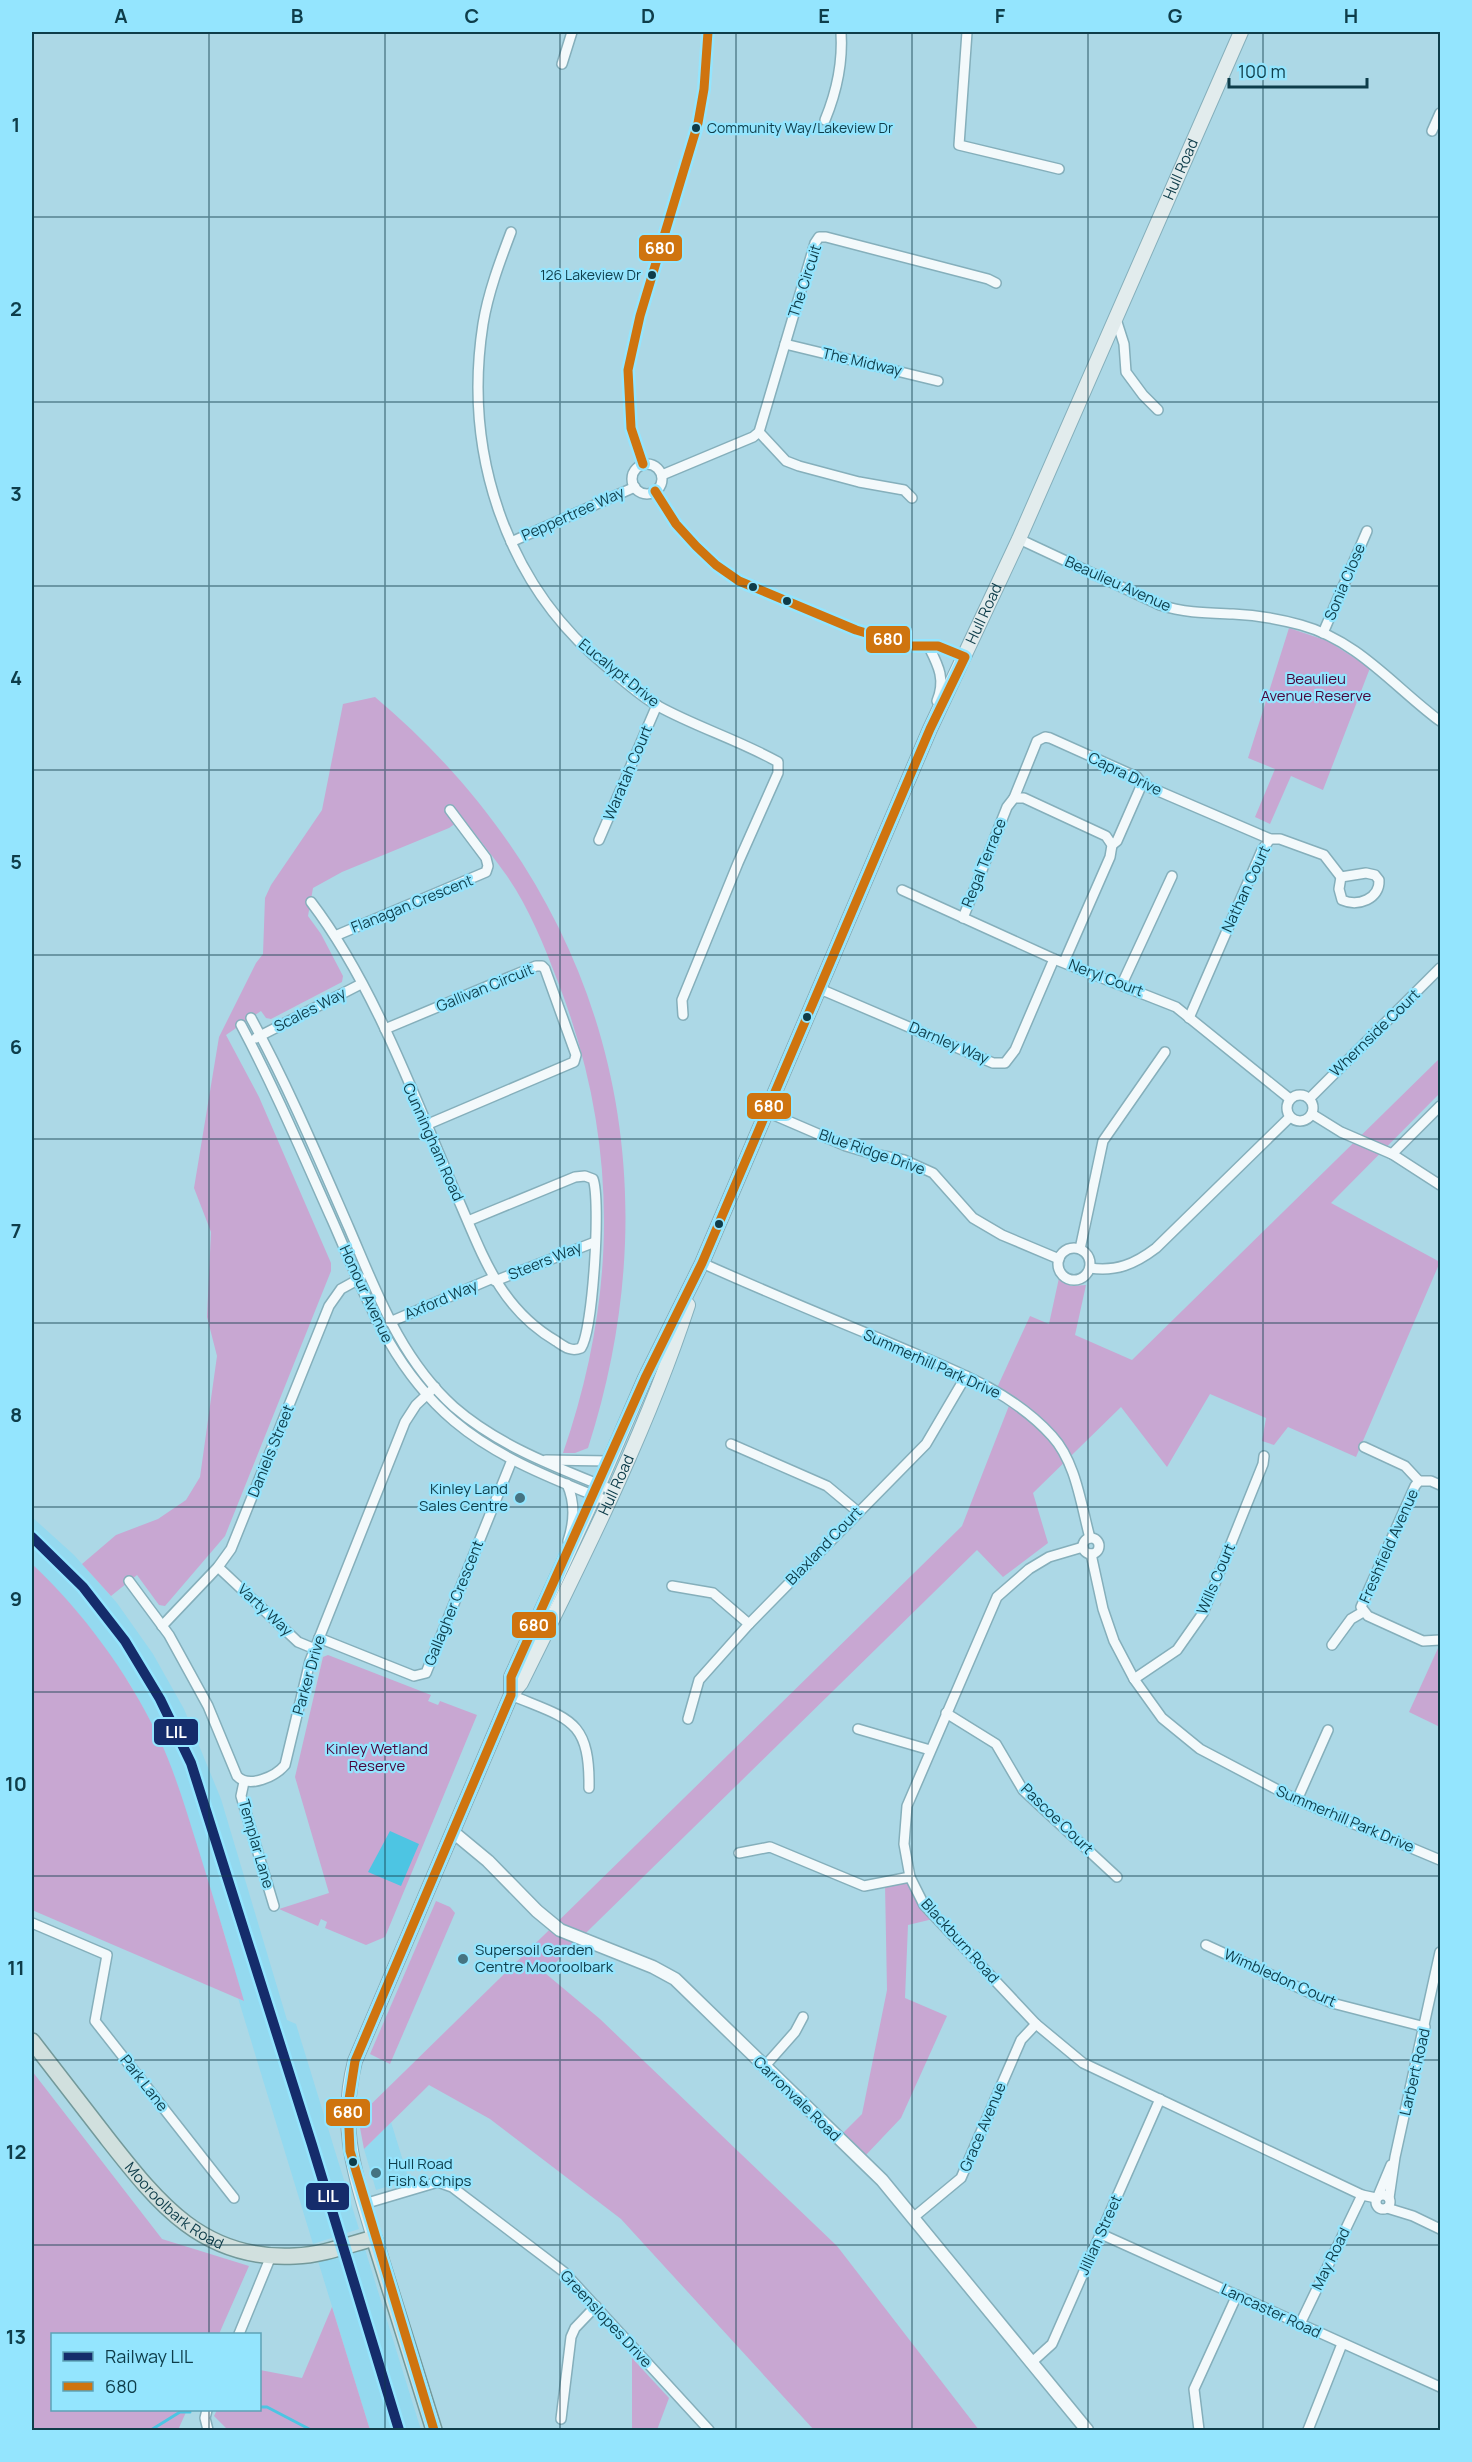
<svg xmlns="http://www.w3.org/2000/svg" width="1472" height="2462" font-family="Manrope,sans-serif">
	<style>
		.built { fill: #94d9ef }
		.green { fill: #c8a7d2 }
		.water { fill: #4dc5e3 }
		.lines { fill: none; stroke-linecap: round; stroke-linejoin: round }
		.stream { stroke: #4dc5e3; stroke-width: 3 }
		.minor-casing { stroke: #85afbb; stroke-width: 12 }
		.tertiary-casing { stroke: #85afbb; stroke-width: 15 }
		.secondary-casing { stroke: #85afbb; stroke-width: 16 }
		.primary-casing { stroke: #73999a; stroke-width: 18 }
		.minor { stroke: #f3f9fb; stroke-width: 9 }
		.tertiary { stroke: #f3f9fb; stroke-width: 12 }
		.secondary { stroke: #e2eced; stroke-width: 14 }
		.primary { stroke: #d1e0de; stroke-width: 15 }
		.bus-1-casing { stroke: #94e5fe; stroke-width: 14 }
		.bus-1 { stroke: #cf740f; stroke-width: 9 }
		.rail-1-casing { stroke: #94e5fe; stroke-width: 15 }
		.rail-1 { stroke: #152c6b; stroke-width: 10 }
		.grid { fill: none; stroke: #0e3d4a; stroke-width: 1.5; stroke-opacity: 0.55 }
		.bus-dot { fill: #0e3d4a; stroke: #94e5fe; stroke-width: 2 }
		.poi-dot { fill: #457381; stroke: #94e5fe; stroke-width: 2 }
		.labels { text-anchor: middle; stroke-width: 4.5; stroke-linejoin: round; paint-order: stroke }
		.bus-label { font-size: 14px; fill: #0e3d4a; stroke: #94e5fe; text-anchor: start }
		.street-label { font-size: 15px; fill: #0e3d4a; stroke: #94e5fe }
		.park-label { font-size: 15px; fill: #4a063b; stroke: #94e5fe }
		.poi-label { font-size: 15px; fill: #0e3d4a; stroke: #94e5fe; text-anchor: start }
		.line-badge { stroke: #94e5fe; stroke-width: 2 }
		.badge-label { font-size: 16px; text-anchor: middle; font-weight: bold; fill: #fff }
		.neatline { fill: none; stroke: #0e3d4a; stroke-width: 2 }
		.grid-label { font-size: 20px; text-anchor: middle; font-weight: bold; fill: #0e3d4a }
	</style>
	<rect width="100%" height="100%" fill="#acd8e6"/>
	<g class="built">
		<path d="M 32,1517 L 74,1555 L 117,1603 L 153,1654 L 184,1709 L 221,1799 L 287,2020 L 296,2024 L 359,2229 L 313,2244 L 238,1998 L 243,2001 L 225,1936 L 172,1770 L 151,1723 L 130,1684 L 78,1613 L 32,1564 Z"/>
		<path d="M 391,2122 L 409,2180 L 376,2190 L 364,2149 Z"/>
		<path d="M 364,2246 L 421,2430 L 370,2430 L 318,2261 Z"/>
	</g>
	<g class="green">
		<path d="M 1289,628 L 1328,641 L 1370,668 L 1323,790 L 1291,776 L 1270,824 L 1255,817 L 1275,769 L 1248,758 Z"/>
		<path d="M 375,697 C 603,889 679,1165 588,1448 L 575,1453 L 563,1453 C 618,1294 619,1139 558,982 C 544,945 529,908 507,876 C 493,856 477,837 463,818 L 449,828 L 342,872 L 313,888 L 308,916 L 321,934 L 343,976 L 342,982 L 271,1019 L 266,1018 L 261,1011 L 226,1035 L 259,1097 L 331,1263 L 331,1271 L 225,1536 L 165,1606 L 159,1605 L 137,1575 L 111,1596 L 82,1564 L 116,1535 L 158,1519 L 186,1500 L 200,1477 L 217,1356 L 207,1317 L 211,1232 L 194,1188 L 219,1037 L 256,963 L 263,954 L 265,898 L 271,885 L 322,810 L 343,704 Z"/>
		<path d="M 1440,1058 L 1440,1093 L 1331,1203 L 1440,1262 L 1356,1457 L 1288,1427 L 1274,1445 L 1262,1441 L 1266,1418 L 1210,1394 L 1167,1467 L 1121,1407 L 1033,1493 L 1048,1543 L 1003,1577 L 977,1550 L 545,1973 L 600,2019 L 837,2246 L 979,2430 L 814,2430 L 621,2219 L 490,2119 L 429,2085 L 364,2149 L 358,2117 L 962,1526 L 1012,1398 L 996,1390 L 1030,1316 L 1049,1324 L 1059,1278 L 1071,1286 L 1086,1285 L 1075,1335 L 1132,1360 Z"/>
		<path d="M 32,1564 C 84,1613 127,1672 158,1736 C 175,1772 186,1810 198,1848 C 214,1899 229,1950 244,2001 L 32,1910 Z"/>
		<path d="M 1439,1646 L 1440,1647 L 1440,1727 L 1409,1712 Z"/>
		<path d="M 328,1655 L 431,1695 L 428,1701 L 438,1705 L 440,1701 L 477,1715 L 385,1937 L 366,1945 L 325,1928 L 327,1922 L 321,1919 L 318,1926 L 279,1909 L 329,1893 L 295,1777 L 323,1657 Z"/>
		<path d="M 909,1879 L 933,1919 L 908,1925 L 905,1998 L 947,2016 L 901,2118 L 864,2157 L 841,2135 L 862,2114 L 887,1990 L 885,1884 Z"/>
		<path d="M 436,1901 L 450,1907 L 455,1913 L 390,2064 L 370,2054 Z"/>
		<path d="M 32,2071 L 162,2239 L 249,2266 L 219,2334 L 52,2334 L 52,2410 L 187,2410 L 178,2430 L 32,2430 Z"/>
		<path d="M 332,2307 L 370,2430 L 228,2430 L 214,2416 L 217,2410 L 260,2410 L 260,2370 L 302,2378 Z"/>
		<path d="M 632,2358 L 669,2398 L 657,2430 L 632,2430 Z"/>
	</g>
	<path class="water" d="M 390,1831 L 419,1844 L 401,1886 L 368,1872 Z"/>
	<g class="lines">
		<g class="stream">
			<path d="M 260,2407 L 267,2407 L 311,2430"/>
			<path d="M 32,2430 L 58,2430"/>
			<path d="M 151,2430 L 180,2412 L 190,2412"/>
		</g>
		<g class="minor-casing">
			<g id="minor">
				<path d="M 967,32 L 959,145 L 1059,169"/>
				<path d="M 562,64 L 572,32"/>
				<path d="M 825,120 C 837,91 843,63 841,32"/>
				<path d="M 1432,131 L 1440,113"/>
				<path d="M 511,232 C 500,261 488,293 483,324 C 463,452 505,584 607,667 C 623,680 640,696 658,706 C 696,727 739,740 778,762 L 778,773 L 738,863 L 682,1000 L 683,1015"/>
				<path d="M 1116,319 L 1124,344 L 1126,372 L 1143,395 L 1158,410"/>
				<path d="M 785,344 L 938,381"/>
				<path d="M 759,432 L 786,461 L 799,466 L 859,482 L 904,490 L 912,498"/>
				<path d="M 643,464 L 631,428 L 628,370 L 640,316 L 698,123 L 704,89 L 708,32"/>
				<circle cx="647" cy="479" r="15"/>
				<path d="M 662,475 L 753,437 L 759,432 L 815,243 L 819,237 L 826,237 L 988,279 L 996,283"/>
				<path d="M 655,491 L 676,524 L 696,546 L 716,565 L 739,581 L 856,630 L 910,646 L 938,646 L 965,657"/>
				<path d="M 1019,539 L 1160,605 C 1185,613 1207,613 1233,614 C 1255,615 1279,619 1301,625 C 1359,641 1394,687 1440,721"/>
				<path d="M 511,542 L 635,487"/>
				<path d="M 1323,633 L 1367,531"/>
				<path d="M 928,645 C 938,665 946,679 937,701"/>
				<path d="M 1014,798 L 1037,741 L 1045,737 L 1050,738 L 1137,777 L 1142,784 L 1270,839 L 1280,839 L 1324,855 L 1341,877"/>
				<path d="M 599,840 L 657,705"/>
				<path d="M 1112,845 L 1117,841 L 1142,784"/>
				<path d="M 1366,873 L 1375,875 L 1379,880 C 1380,899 1358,907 1342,900 L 1339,889 L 1341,877 Z"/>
				<path d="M 902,890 L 1054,959 L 1176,1007 L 1290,1099"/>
				<path d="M 311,902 C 376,987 419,1109 462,1208 C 485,1262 503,1310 556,1341 C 565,1347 571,1352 581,1348 C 593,1330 601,1200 593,1179 L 585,1176 L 575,1177 L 468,1221"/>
				<path d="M 963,918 L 1007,807 L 1014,798 L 1024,798 L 1106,836 L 1112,845 L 1110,857 L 1064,962"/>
				<path d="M 335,936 L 486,872 L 488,866 L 486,858 L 450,810"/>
				<path d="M 1122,984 L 1172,876"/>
				<path d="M 820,989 L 993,1063 L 1005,1063 L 1015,1050 L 1054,959"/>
				<path d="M 251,1018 C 288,1086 318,1157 349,1228 C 377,1293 400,1358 454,1407 C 500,1447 559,1468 615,1491"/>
				<path d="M 1189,1018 L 1262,850 L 1270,839"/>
				<path d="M 241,1025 C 275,1089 303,1155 333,1222 C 365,1295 391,1368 454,1421 C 499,1459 556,1480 610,1502"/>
				<path d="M 385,1029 L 536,966 L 542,966 L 545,969 L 576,1055 L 574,1062 L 426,1125"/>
				<path d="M 256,1038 L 361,984"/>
				<circle cx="1300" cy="1108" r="13"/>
				<path d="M 1310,1098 L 1440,968"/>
				<path d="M 767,1112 L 846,1146 L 873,1154 L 904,1160 L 933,1173 L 973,1218 L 1002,1235 L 1059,1259"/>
				<path d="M 1312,1114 L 1341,1132 L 1392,1154 L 1440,1185"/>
				<path d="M 1392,1154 L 1440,1106"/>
				<circle cx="1074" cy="1264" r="16"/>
				<path d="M 1080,1249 L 1103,1141 L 1165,1052"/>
				<path d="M 702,1263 C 762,1290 822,1315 883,1340 C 942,1366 1008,1387 1052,1436 C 1076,1462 1081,1505 1090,1538"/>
				<path d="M 1090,1268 C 1116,1272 1135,1264 1156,1248 L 1290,1117"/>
				<path d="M 495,1281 L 595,1242"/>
				<path d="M 390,1322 L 493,1278"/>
				<path d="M 731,1444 L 827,1486 L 857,1511"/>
				<path d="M 1364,1447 L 1405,1466 L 1419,1481"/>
				<path d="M 546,1460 L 609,1461"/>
				<path d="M 567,1484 C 575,1502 574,1523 568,1541"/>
				<path d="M 1440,1485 L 1431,1481 L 1419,1481 L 1415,1486 L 1361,1607 L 1368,1616 L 1423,1641 L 1440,1640"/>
				<circle cx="1091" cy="1546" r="8"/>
				<path d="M 1083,1547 L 1049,1557 L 1029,1569 L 997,1597 L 907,1806 L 904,1844 L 910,1877 L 924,1905 L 1036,2024 L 1083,2063 L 1362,2195 L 1376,2198"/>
				<path d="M 1091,1554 L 1103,1609 L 1114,1641 L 1134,1679 L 1162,1718 L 1200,1749 L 1297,1800 L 1440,1860"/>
				<path d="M 218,1567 L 298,1642 L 315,1649"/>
				<path d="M 129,1581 L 169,1635 L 208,1706 L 237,1776 C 249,1789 276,1776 285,1765 L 310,1661 L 405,1422 L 416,1405 L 435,1387"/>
				<path d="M 672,1586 L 713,1593 L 749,1624"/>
				<path d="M 162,1626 L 218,1567 L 231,1549 L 329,1306 L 341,1289 L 361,1278"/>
				<path d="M 319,1638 L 414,1676 L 426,1673 L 512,1460"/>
				<path d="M 1332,1645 L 1351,1619 L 1363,1612"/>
				<path d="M 1134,1679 L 1177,1650 L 1203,1613 L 1263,1464 L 1264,1456"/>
				<path d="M 511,1695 C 568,1719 590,1718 589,1788"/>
				<path d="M 946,1713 L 996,1744 L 1023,1790 L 1117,1877"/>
				<path d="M 688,1719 L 699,1680 L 749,1624 L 926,1444 L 966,1376"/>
				<path d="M 858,1729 L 930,1750"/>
				<path d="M 244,1782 L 241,1796 L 274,1906"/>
				<path d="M 1297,1800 L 1328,1730"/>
				<path d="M 739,1853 L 770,1847 L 864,1886 L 910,1877"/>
				<path d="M 32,1923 L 107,1955 L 95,2021 L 234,2198"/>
				<path d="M 1206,1945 L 1332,2003 L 1425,2027"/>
				<path d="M 764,2067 L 795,2032 L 803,2017"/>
				<circle cx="1383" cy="2202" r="7"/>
				<path d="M 1378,2196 L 1391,2165"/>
				<path d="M 1389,2198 L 1395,2157 L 1440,1952"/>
				<path d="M 364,2204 L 438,2182 L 452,2187 L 564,2272 L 709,2430"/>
				<path d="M 1387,2208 L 1413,2216 L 1440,2229"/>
				<path d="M 914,2217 L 961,2178 L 1021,2040 L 1036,2024"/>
				<path d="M 1101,2234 L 1440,2387"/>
				<path d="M 1300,2324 L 1362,2195"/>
				<path d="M 239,2334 L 271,2256"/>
				<path d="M 1031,2363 L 1052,2344 L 1160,2099"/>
				<path d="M 207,2410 L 205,2418 L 208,2430"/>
				<path d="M 561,2419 L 571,2337 L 575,2328 L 596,2306"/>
				<path d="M 1199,2430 L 1194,2389 L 1237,2295"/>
				<path d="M 1308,2430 L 1342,2344"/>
			</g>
		</g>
		<g class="tertiary-casing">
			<path id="tertiary" d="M 453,1832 L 488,1861 L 537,1911 L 560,1930 L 653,1967 L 675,1979 L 882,2180 L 1087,2430"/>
		</g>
		<g class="secondary-casing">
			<g id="secondary">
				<path id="s1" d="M 511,1695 L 511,1677 L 594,1496 L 645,1378 L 702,1263 L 930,729 L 1019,539 L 1241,32"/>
				<path id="s2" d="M 374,2238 C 355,2173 338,2128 355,2061 L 511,1695 L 521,1683 C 582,1559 645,1436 688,1305"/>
			</g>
		</g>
		<g class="primary-casing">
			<g id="primary">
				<path id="s3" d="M 32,2041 C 57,2073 82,2106 107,2138 C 158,2203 203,2261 295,2256 C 322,2255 348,2245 374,2238 L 434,2430"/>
			</g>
		</g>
		<use href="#minor" class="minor"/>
		<use href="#tertiary" class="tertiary"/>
		<use href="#secondary" class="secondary"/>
		<use href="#primary" class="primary"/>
		<g class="bus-1-casing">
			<g id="bus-1">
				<path d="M 643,464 L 631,428 L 628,370 L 640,316 L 698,123 L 704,89 L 708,32"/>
				<path d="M 434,2430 L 350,2151 L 348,2106 L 355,2061 L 511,1695 L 511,1677 L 645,1378 L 702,1263 L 930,729 L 965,657 L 938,646 L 910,646 L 856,630 L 739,581 L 716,565 L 696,546 L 676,524 L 655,491"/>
			</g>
		</g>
		<use href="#bus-1" class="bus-1"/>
		<g class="rail-1-casing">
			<path id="rail-1" d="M 32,1537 L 83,1587 L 125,1641 L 160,1699 L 191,1763 L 312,2145 L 399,2430"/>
		</g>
		<use href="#rail-1" class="rail-1"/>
	</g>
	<path class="grid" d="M 209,32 L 209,2334M 385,32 L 385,2430M 560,32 L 560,2430M 736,32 L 736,2430M 912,32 L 912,2430M 1088,32 L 1088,2430M 1263,32 L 1263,2430M 32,217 L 1440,217M 32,402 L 1440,402M 32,586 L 1440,586M 32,770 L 1440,770M 32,955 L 1440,955M 32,1139 L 1440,1139M 32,1323 L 1440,1323M 32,1507 L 1440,1507M 32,1692 L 1440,1692M 32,1876 L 1440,1876M 32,2060 L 1440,2060M 32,2245 L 1440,2245M 209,2410 L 209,2430"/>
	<g class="bus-dot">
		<circle cx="696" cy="128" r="5"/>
		<circle cx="652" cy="275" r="5"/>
		<circle cx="753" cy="587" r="5"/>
		<circle cx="787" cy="601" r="5"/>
		<circle cx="807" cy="1017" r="5"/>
		<circle cx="719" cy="1224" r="5"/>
		<circle cx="353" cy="2162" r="5"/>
	</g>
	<g class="poi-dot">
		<circle cx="520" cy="1498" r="6"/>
		<circle cx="463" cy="1959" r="6"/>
		<circle cx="376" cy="2173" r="6"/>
	</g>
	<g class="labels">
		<g class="bus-label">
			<text x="707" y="133">Community Way/Lakeview Dr</text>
			<text x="641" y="280" text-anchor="end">126 Lakeview Dr</text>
		</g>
		<g class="street-label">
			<text dy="5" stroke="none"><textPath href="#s1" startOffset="1668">Hull Road</textPath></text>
			<text transform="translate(805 281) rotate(-72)" y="5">The Circuit</text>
			<text transform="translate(862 362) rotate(13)" y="5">The Midway</text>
			<text transform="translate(573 514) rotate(-24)" y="5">Peppertree Way</text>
			<text transform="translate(1345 582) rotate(-67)" y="5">Sonia Close</text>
			<text transform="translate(1118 584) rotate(24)" y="5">Beaulieu Avenue</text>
			<text dy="5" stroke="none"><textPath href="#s1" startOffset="1182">Hull Road</textPath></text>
			<text transform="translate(619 673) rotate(39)" y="5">Eucalypt Drive</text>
			<text transform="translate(628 773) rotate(-67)" y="5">Waratah Court</text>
			<text transform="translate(1125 774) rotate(26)" y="5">Capra Drive</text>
			<text transform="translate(984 863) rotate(-68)" y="5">Regal Terrace</text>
			<text transform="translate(1246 889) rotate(-65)" y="5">Nathan Court</text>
			<text transform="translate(412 904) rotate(-22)" y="5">Flanagan Crescent</text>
			<text transform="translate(1106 978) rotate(21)" y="5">Neryl Court</text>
			<text transform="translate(485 988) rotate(-22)" y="5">Gallivan Circuit</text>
			<text transform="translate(310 1010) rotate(-27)" y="5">Scales Way</text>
			<text transform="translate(1375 1033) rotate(-44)" y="5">Whernside Court</text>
			<text transform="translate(949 1043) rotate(23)" y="5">Darnley Way</text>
			<text transform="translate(433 1142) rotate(66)" y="5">Cunningham Road</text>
			<text transform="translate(872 1152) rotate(19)" y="5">Blue Ridge Drive</text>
			<text transform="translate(545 1261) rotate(-22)" y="5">Steers Way</text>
			<text transform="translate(366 1294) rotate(65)" y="5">Honour Avenue</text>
			<text transform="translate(441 1300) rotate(-23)" y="5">Axford Way</text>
			<text transform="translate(932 1364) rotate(24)" y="5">Summerhill Park Drive</text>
			<text transform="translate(271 1451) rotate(-68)" y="5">Daniels Street</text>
			<text dy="5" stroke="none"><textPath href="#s2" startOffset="814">Hull Road</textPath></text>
			<text transform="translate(824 1546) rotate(-46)" y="5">Blaxland Court</text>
			<text transform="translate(1389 1546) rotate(-66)" y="5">Freshfield Avenue</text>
			<text transform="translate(1216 1579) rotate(-67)" y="5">Wills Court</text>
			<text transform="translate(454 1603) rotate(-68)" y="5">Gallagher Crescent</text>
			<text transform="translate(265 1610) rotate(43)" y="5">Varty Way</text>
			<text transform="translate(309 1675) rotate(-74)" y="5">Parker Drive</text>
			<text transform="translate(1057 1819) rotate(44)" y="5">Pascoe Court</text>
			<text transform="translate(1345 1819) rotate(23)" y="5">Summerhill Park Drive</text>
			<text transform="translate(256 1844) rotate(74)" y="5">Templar Lane</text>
			<text transform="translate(960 1941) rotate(48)" y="5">Blackburn Road</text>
			<text transform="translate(1280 1978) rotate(24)" y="5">Wimbledon Court</text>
			<text transform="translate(1415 2072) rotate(-77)" y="5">Larbert Road</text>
			<text transform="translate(144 2083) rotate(52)" y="5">Park Lane</text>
			<text transform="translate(797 2099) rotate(44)" y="5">Carronvale Road</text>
			<text transform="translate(983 2127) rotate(-67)" y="5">Grace Avenue</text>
			<text dy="5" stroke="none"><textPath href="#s3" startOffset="219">Mooroolbark Road</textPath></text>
			<text transform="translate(1100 2235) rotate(-66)" y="5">Jillian Street</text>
			<text transform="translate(1331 2259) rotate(-64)" y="5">May Road</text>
			<text transform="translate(1271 2311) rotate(25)" y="5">Lancaster Road</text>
			<text transform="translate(606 2319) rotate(47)" y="5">Greenslopes Drive</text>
		</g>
		<g class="park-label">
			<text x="1316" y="684">Beaulieu<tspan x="1316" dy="17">Avenue Reserve</tspan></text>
			<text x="377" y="1754">Kinley Wetland<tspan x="377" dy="17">Reserve</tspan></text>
		</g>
		<g class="poi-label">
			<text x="508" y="1494" text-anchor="end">Kinley Land<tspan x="508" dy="17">Sales Centre</tspan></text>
			<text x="475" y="1955">Supersoil Garden<tspan x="475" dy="17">Centre Mooroolbark</tspan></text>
			<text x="388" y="2169">Hull Road<tspan x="388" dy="17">Fish &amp; Chips</tspan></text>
		</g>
	</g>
	<g class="line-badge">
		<rect x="638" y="234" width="45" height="28" rx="6" fill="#cf740f"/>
		<rect x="865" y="625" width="46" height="29" rx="6" fill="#cf740f"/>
		<rect x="746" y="1092" width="46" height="28" rx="6" fill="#cf740f"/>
		<rect x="511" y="1611" width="46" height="28" rx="6" fill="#cf740f"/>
		<rect x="153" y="1718" width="46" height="28" rx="6" fill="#152c6b"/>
		<rect x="325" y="2098" width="46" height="29" rx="6" fill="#cf740f"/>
		<rect x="305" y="2182" width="45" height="29" rx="6" fill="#152c6b"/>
	</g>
	<g class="badge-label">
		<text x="660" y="254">680</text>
		<text x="888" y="645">680</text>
		<text x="769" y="1112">680</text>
		<text x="534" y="1631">680</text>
		<text x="176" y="1738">LIL</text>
		<text x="348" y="2118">680</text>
		<text x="328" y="2202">LIL</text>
	</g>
	<rect width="1472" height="2462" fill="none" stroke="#94e5fe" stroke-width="66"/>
	<rect x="51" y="2333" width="210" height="78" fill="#94e5fe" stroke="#5ea2b6" stroke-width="1.5"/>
	<rect x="63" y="2352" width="30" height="9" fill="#152c6b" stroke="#5ea2b6" stroke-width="1.5"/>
	<text x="105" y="2363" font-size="18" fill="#0e3d4a">Railway LIL</text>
	<rect x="63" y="2382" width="30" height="9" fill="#cf740f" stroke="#5ea2b6" stroke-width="1.5"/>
	<text x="105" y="2393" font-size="18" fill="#0e3d4a">680</text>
	<path d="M1229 78v9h138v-9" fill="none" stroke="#0e3d4a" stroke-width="3"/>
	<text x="1238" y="78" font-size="18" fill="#0e3d4a" stroke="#94e5fe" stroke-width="4.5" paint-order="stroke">100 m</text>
	<rect x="33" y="33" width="1406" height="2396" class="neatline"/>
	<g class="grid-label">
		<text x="121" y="23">A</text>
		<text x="297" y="23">B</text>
		<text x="472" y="23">C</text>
		<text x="648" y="23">D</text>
		<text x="824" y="23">E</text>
		<text x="1000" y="23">F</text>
		<text x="1175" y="23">G</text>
		<text x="1351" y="23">H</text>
		<text x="16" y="132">1</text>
		<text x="16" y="316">2</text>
		<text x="16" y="501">3</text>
		<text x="16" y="685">4</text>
		<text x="16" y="869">5</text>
		<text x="16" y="1054">6</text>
		<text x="16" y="1238">7</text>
		<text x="16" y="1422">8</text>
		<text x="16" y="1606">9</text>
		<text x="16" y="1791">10</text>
		<text x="16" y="1975">11</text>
		<text x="16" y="2159">12</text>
		<text x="16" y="2344">13</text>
	</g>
</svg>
